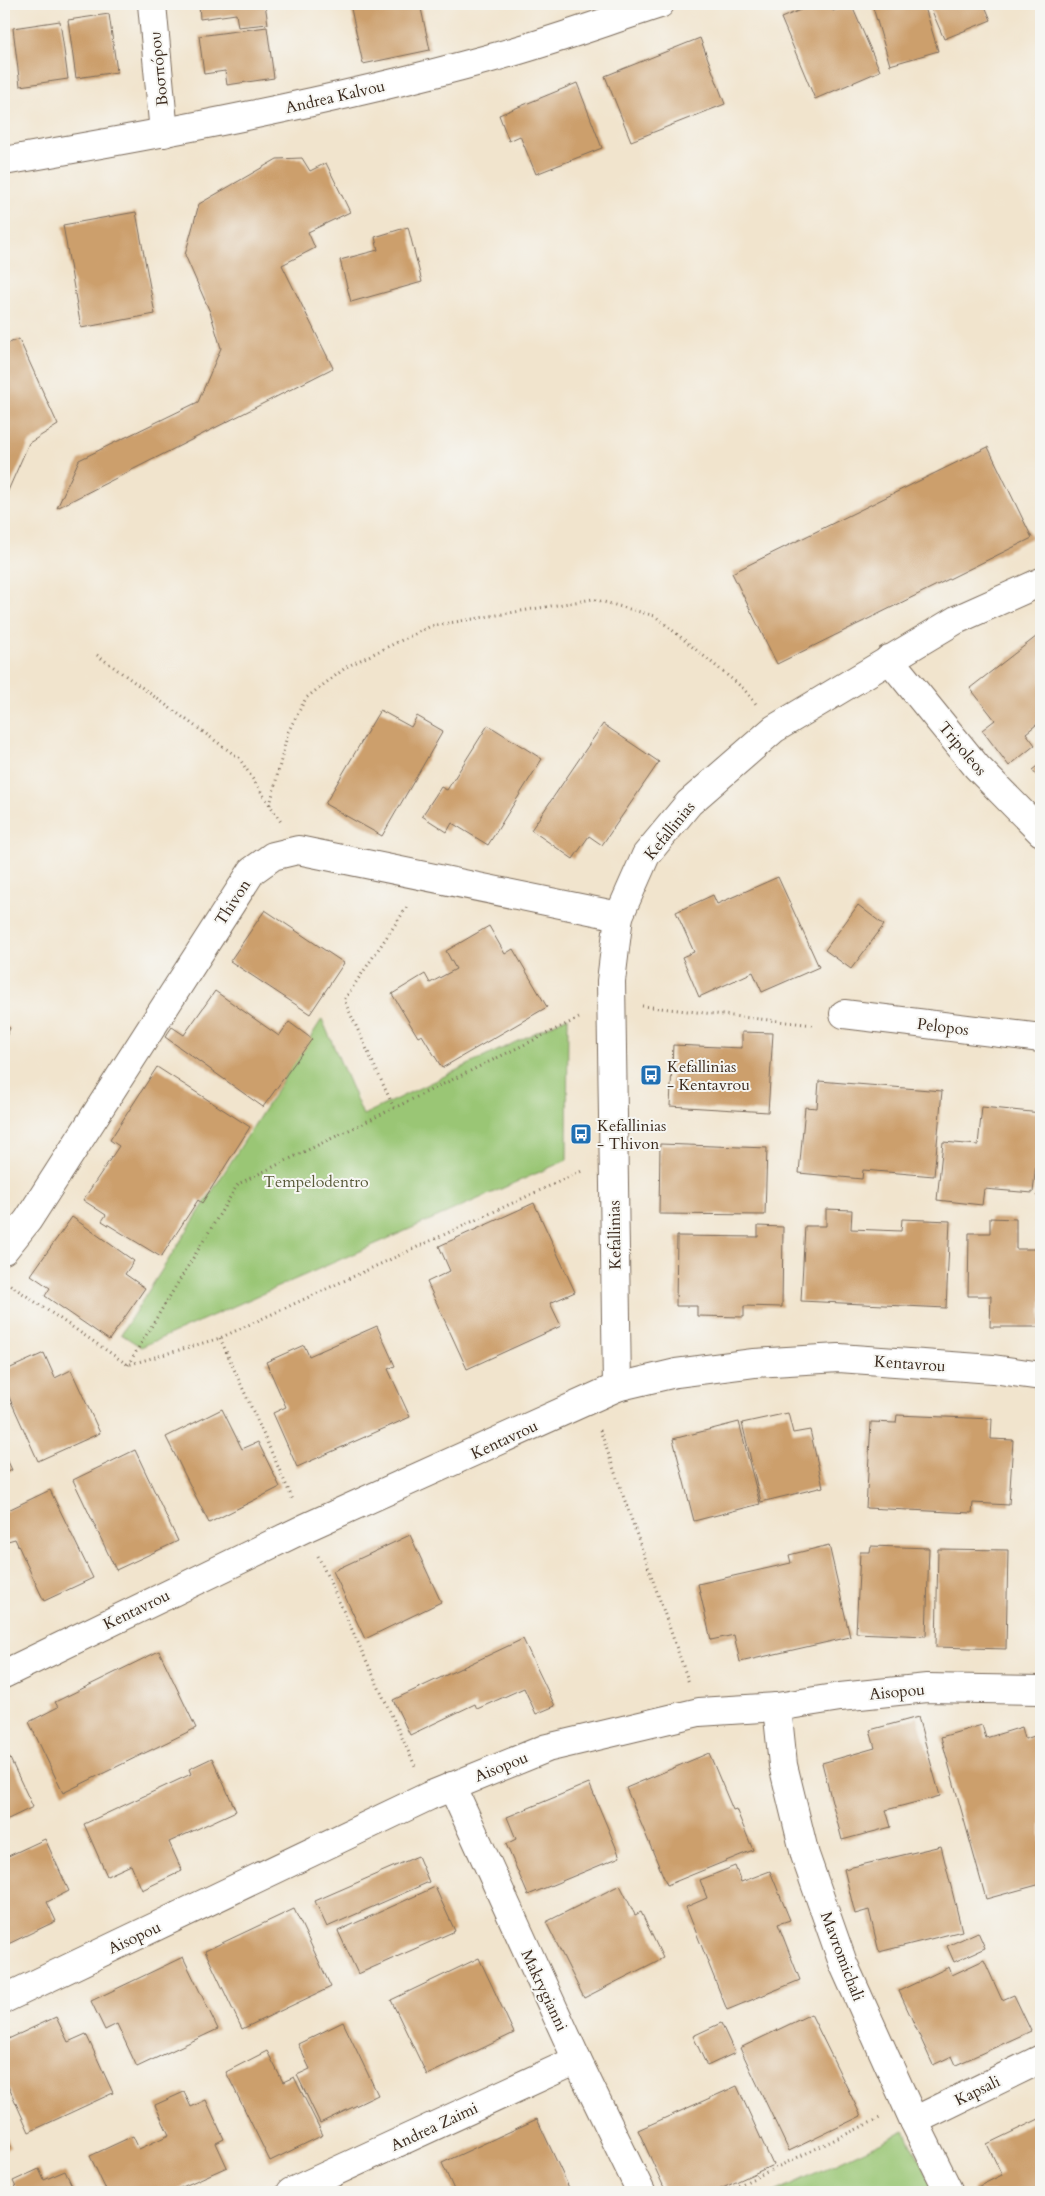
<svg xmlns="http://www.w3.org/2000/svg" width="1045" height="2196" font-family="Cardo,serif">
	<style>
		.green { fill: #9ac674; stroke: #6a7849 }
		.building { fill: #cc9f6c }
		.lines { fill: none; stroke-linecap: round; stroke-linejoin: round }
		.minor-casing { stroke: #7b6b5b; stroke-width: 30 }
		.tertiary-casing { stroke: #7b6b5b; stroke-width: 30 }
		.path { stroke: #7b6b5b; stroke-width: 3; stroke-dasharray: 1 4; stroke-linecap: butt }
		.minor { stroke: #fff; stroke-width: 28 }
		.tertiary { stroke: #fff; stroke-width: 28 }
		.labels { text-anchor: middle; stroke-width: 4; stroke-linejoin: round; paint-order: stroke }
		.street-label { font-size: 16px; fill: #3b2a1e; stroke: #f6f6f2 }
		.poi-label { font-size: 16px; fill: #3b2a1e; stroke: #f6f6f2; text-anchor: start }
		.park-label { font-size: 16px; fill: #585938; stroke: #f6f6f2 }
	</style>
	<rect width="100%" height="100%" fill="#f6f6f2"/>
	<filter id="ink" filterUnits="userSpaceOnUse"><feTurbulence type="fractalNoise" baseFrequency=".02" numOctaves="2"/><feDisplacementMap in="SourceGraphic" scale="10" xChannelSelector="R" yChannelSelector="G"/><feConvolveMatrix kernelMatrix="1 2 1 2 8 2 1 2 1" color-interpolation-filters="sRGB"/></filter>
	<filter id="wash" filterUnits="userSpaceOnUse"><feTurbulence type="fractalNoise" baseFrequency=".0096" numOctaves="4" result="noise"/><feDisplacementMap in="SourceGraphic" scale="20" xChannelSelector="R" yChannelSelector="G"/><feGaussianBlur stdDeviation="1.12" result="paint"/><feColorMatrix in="noise" values="0 0 0 0 0 0 0 0 0 0 0 0 0 0 0 0 0 1.4 0 .05"/><feComposite in="paint" operator="in"/></filter>
	<g filter="url(#wash)">
		<rect width="100%" height="100%" fill="#f1e4cd"/>
		<g class="green">
			<path d="M 568,1017 L 567,1160 L 141,1347 L 121,1334 L 322,1019 L 363,1115 Z"/>
			<path d="M 905,2131 L 936,2192 L 775,2192 Z"/>
		</g>
		<g id="blocks">
			<g class="building">
				<path d="M 199,4 L 265,4 L 268,24 L 238,27 L 236,14 L 200,19 Z"/>
				<path d="M 350,4 L 420,4 L 430,50 L 363,64 Z"/>
				<path d="M 815,4 L 829,4 L 833,11 L 851,4 L 880,71 L 815,99 L 781,18 Z"/>
				<path d="M 872,4 L 924,4 L 938,51 L 890,65 Z"/>
				<path d="M 929,4 L 984,4 L 991,20 L 944,39 Z"/>
				<path d="M 109,14 L 117,72 L 76,78 L 68,20 Z"/>
				<path d="M 60,21 L 68,79 L 20,86 L 13,28 Z"/>
				<path d="M 267,27 L 274,78 L 227,85 L 225,71 L 204,74 L 199,36 Z"/>
				<path d="M 700,38 L 725,104 L 631,141 L 605,76 Z"/>
				<path d="M 577,83 L 602,148 L 536,174 L 520,136 L 509,141 L 499,115 Z"/>
				<path d="M 302,158 L 310,171 L 326,163 L 350,212 L 308,232 L 315,248 L 282,265 L 333,368 L 57,508 L 79,460 L 198,402 L 221,348 L 210,312 L 185,255 L 199,204 L 277,159 Z"/>
				<path d="M 136,212 L 155,314 L 81,328 L 63,225 Z"/>
				<path d="M 408,227 L 422,282 L 351,302 L 340,260 L 378,250 L 375,237 Z"/>
				<path d="M 19,339 L 58,425 L 29,443 L 7,493 L 4,491 L 4,345 Z"/>
				<path d="M 988,447 L 1032,538 L 777,664 L 732,573 Z"/>
				<path d="M 1041,633 L 1041,721 L 1026,733 L 1035,745 L 1009,766 L 982,730 L 995,720 L 970,688 Z"/>
				<path d="M 380,710 L 411,727 L 417,716 L 443,731 L 382,836 L 325,804 Z"/>
				<path d="M 603,724 L 659,762 L 602,845 L 589,836 L 573,859 L 531,830 Z"/>
				<path d="M 488,725 L 542,759 L 488,845 L 452,823 L 447,832 L 422,816 L 441,787 L 447,790 Z"/>
				<path d="M 1041,763 L 1041,781 L 1032,770 Z"/>
				<path d="M 778,877 L 819,967 L 762,992 L 753,972 L 699,997 L 682,957 L 694,952 L 676,912 L 713,895 L 717,904 Z"/>
				<path d="M 858,905 L 884,925 L 851,969 L 825,950 Z"/>
				<path d="M 265,910 L 344,963 L 310,1014 L 230,961 Z"/>
				<path d="M 489,926 L 505,954 L 513,949 L 547,1007 L 442,1068 L 422,1035 L 418,1037 L 392,994 L 425,974 L 430,983 L 456,969 L 446,951 Z"/>
				<path d="M 215,991 L 279,1036 L 289,1022 L 312,1039 L 263,1107 L 165,1037 L 172,1027 L 184,1035 Z"/>
				<path d="M 4,1025 L 10,1028 L 4,1041 Z"/>
				<path d="M 742,1032 L 773,1033 L 768,1112 L 670,1106 L 673,1045 L 742,1048 Z"/>
				<path d="M 157,1067 L 250,1127 L 202,1203 L 198,1200 L 161,1257 L 102,1221 L 106,1215 L 83,1200 L 119,1146 L 110,1140 Z"/>
				<path d="M 819,1081 L 942,1091 L 934,1176 L 863,1170 L 862,1179 L 799,1173 L 805,1107 L 817,1108 Z"/>
				<path d="M 982,1107 L 1041,1113 L 1033,1193 L 984,1189 L 982,1205 L 937,1200 L 943,1142 L 978,1145 Z"/>
				<path d="M 660,1144 L 767,1148 L 765,1215 L 659,1214 Z"/>
				<path d="M 1040,1175 L 1041,1175 L 1041,1197 L 1037,1197 Z"/>
				<path d="M 534,1203 L 575,1292 L 550,1303 L 561,1326 L 467,1369 L 427,1282 L 450,1271 L 439,1246 Z"/>
				<path d="M 826,1209 L 852,1210 L 851,1229 L 901,1231 L 902,1219 L 950,1221 L 946,1308 L 801,1301 L 805,1226 L 826,1226 Z"/>
				<path d="M 72,1217 L 134,1261 L 125,1274 L 145,1288 L 109,1340 L 45,1296 L 50,1288 L 31,1275 Z"/>
				<path d="M 990,1218 L 1016,1219 L 1016,1249 L 1041,1249 L 1041,1327 L 990,1327 L 991,1296 L 968,1296 L 969,1233 L 990,1233 Z"/>
				<path d="M 758,1226 L 783,1227 L 782,1307 L 744,1306 L 744,1317 L 697,1316 L 697,1306 L 676,1306 L 677,1236 L 758,1237 Z"/>
				<path d="M 377,1326 L 395,1366 L 388,1369 L 410,1417 L 297,1467 L 273,1413 L 286,1407 L 266,1362 L 304,1345 L 309,1356 Z"/>
				<path d="M 44,1353 L 55,1378 L 71,1370 L 100,1433 L 38,1461 L 4,1386 L 4,1371 Z"/>
				<path d="M 222,1409 L 242,1449 L 258,1442 L 280,1487 L 209,1523 L 166,1437 Z"/>
				<path d="M 788,1413 L 793,1433 L 810,1430 L 823,1487 L 761,1502 L 742,1423 Z"/>
				<path d="M 897,1415 L 992,1419 L 991,1439 L 1013,1440 L 1009,1505 L 973,1503 L 972,1513 L 866,1508 L 871,1422 L 896,1423 Z"/>
				<path d="M 739,1422 L 760,1504 L 694,1521 L 673,1439 Z"/>
				<path d="M 135,1450 L 178,1541 L 116,1570 L 73,1480 Z"/>
				<path d="M 4,1453 L 12,1470 L 4,1474 Z"/>
				<path d="M 50,1490 L 93,1578 L 44,1601 L 15,1539 L 4,1542 L 4,1512 Z"/>
				<path d="M 410,1535 L 441,1602 L 365,1639 L 333,1571 Z"/>
				<path d="M 829,1545 L 850,1637 L 740,1662 L 734,1635 L 711,1640 L 698,1584 L 791,1563 L 789,1555 Z"/>
				<path d="M 871,1546 L 929,1548 L 926,1636 L 856,1633 L 860,1552 L 870,1552 Z"/>
				<path d="M 938,1549 L 1008,1550 L 1006,1649 L 936,1647 Z"/>
				<path d="M 523,1639 L 555,1706 L 536,1714 L 524,1688 L 477,1709 L 475,1704 L 410,1735 L 393,1700 Z"/>
				<path d="M 159,1651 L 196,1728 L 63,1793 L 29,1722 L 58,1707 L 55,1702 Z"/>
				<path d="M 918,1717 L 940,1796 L 886,1810 L 891,1827 L 842,1840 L 822,1763 L 875,1748 L 870,1730 Z"/>
				<path d="M 982,1725 L 986,1738 L 1022,1727 L 1025,1739 L 1041,1734 L 1041,1884 L 986,1899 L 941,1737 Z"/>
				<path d="M 4,1746 L 33,1807 L 4,1821 Z"/>
				<path d="M 709,1753 L 733,1810 L 736,1809 L 753,1850 L 667,1885 L 626,1788 Z"/>
				<path d="M 212,1758 L 236,1811 L 169,1842 L 182,1871 L 142,1890 L 131,1865 L 107,1876 L 84,1824 L 191,1774 L 189,1769 Z"/>
				<path d="M 589,1783 L 620,1857 L 528,1895 L 506,1844 L 516,1839 L 507,1817 Z"/>
				<path d="M 45,1839 L 69,1891 L 47,1902 L 56,1921 L 4,1946 L 4,1858 Z"/>
				<path d="M 941,1846 L 962,1931 L 879,1952 L 869,1910 L 855,1914 L 844,1869 Z"/>
				<path d="M 418,1856 L 429,1882 L 327,1927 L 315,1901 Z"/>
				<path d="M 735,1866 L 741,1882 L 770,1871 L 790,1920 L 778,1924 L 800,1980 L 727,2010 L 686,1907 L 707,1898 L 700,1880 Z"/>
				<path d="M 620,1885 L 635,1915 L 641,1912 L 663,1958 L 584,1998 L 546,1922 Z"/>
				<path d="M 435,1887 L 455,1931 L 358,1974 L 338,1931 Z"/>
				<path d="M 294,1909 L 331,1987 L 242,2029 L 205,1951 Z"/>
				<path d="M 978,1932 L 985,1948 L 954,1962 L 947,1946 Z"/>
				<path d="M 183,1957 L 218,2029 L 137,2067 L 117,2024 L 105,2030 L 91,2001 Z"/>
				<path d="M 479,1958 L 514,2033 L 427,2075 L 391,2000 Z"/>
				<path d="M 984,1960 L 1002,2000 L 1014,1995 L 1031,2031 L 956,2065 L 952,2056 L 933,2065 L 899,1991 L 949,1967 L 952,1975 Z"/>
				<path d="M 811,2014 L 861,2116 L 789,2151 L 740,2048 Z"/>
				<path d="M 56,2017 L 68,2042 L 86,2034 L 113,2093 L 29,2132 L 4,2077 L 4,2041 Z"/>
				<path d="M 343,2022 L 378,2095 L 320,2123 L 297,2075 L 310,2069 L 298,2044 Z"/>
				<path d="M 721,2023 L 735,2053 L 707,2066 L 693,2036 Z"/>
				<path d="M 267,2051 L 283,2082 L 294,2077 L 323,2135 L 270,2161 L 226,2072 Z"/>
				<path d="M 737,2086 L 773,2165 L 714,2192 L 666,2192 L 638,2130 Z"/>
				<path d="M 184,2092 L 191,2107 L 206,2100 L 224,2139 L 216,2143 L 227,2167 L 171,2192 L 107,2192 L 90,2156 L 133,2136 L 139,2149 L 169,2135 L 155,2105 Z"/>
				<path d="M 537,2119 L 571,2192 L 455,2192 L 442,2163 Z"/>
				<path d="M 1039,2119 L 1041,2124 L 1041,2192 L 975,2192 L 973,2189 L 1002,2175 L 987,2144 Z"/>
				<path d="M 4,2131 L 11,2147 L 4,2150 Z"/>
				<path d="M 39,2169 L 44,2180 L 65,2171 L 75,2192 L 18,2192 L 13,2181 Z"/>
			</g>
		</g>
	</g>
	<g filter="url(#ink)">
		<use href="#blocks" fill-opacity="0" stroke="#7b6b5b" stroke-width="1"/>
		<g class="lines">
			<g class="minor-casing">
				<g id="minor">
					<path d="M 152,4 L 164,133"/>
					<path d="M 4,161 C 167,133 331,102 491,58 C 548,43 604,22 660,4"/>
					<path d="M 889,659 L 977,767 L 1041,832"/>
					<path d="M 844,1014 L 1041,1038"/>
					<path d="M 4,1250 L 28,1220 L 252,871 L 273,856 L 298,850 L 619,916"/>
					<path d="M 777,1707 L 783,1765 L 805,1855 L 843,1963 L 914,2121 L 949,2192"/>
					<path d="M 452,1786 L 577,2060 L 641,2192"/>
					<path d="M 4,1999 L 429,1796 L 547,1748 L 699,1712 L 777,1707 L 840,1697 L 927,1688 L 1041,1690"/>
					<path d="M 914,2121 L 1041,2059"/>
					<path d="M 291,2192 L 577,2060"/>
				</g>
			</g>
			<g class="tertiary-casing">
				<g id="tertiary">
					<path d="M 617,1387 L 611,981 L 619,916 L 646,855 L 689,803 L 774,729 L 956,620 L 1041,582"/>
					<path d="M 4,1674 L 305,1528 L 617,1387 L 676,1373 L 754,1363 L 839,1358 L 993,1369 L 1041,1376"/>
				</g>
			</g>
			<g class="path">
				<path d="M 97,655 L 239,758 L 281,822"/>
				<path d="M 270,805 L 288,732 L 306,698 L 348,666 L 431,626 L 593,599 L 655,616 L 744,689 L 756,704"/>
				<path d="M 642,1006 L 814,1025"/>
				<path d="M 394,1108 L 344,1000 L 409,904"/>
				<path d="M 6,1282 L 128,1365 L 220,1338 L 582,1171"/>
				<path d="M 220,1338 L 293,1500"/>
				<path d="M 128,1365 L 238,1184 L 579,1018"/>
				<path d="M 600,1430 L 689,1683"/>
				<path d="M 318,1556 L 416,1768"/>
				<path d="M 725,2192 L 880,2118"/>
			</g>
			<use href="#minor" class="minor"/>
			<use href="#tertiary" class="tertiary"/>
		</g>
	</g>
	<defs>
		<g id="bus-square" transform="scale(1.125)"><rect x="-9" y="-9" width="18" height="18" rx="4" fill="#1f6fb2" stroke="#f6f6f2"/><path d="M-5-6H5V4H4V6H2V4H-2V6H-4V4H-5ZM-3.5-4V0h7V-4ZM-3.5 1.2v1.5H-2V1.2ZM2 1.2v1.5H3.5V1.2Z" fill="#fff"/></g>
	</defs>
	<g fill-rule="evenodd">
		<use href="#bus-square" x="651" y="1075"/>
		<use href="#bus-square" x="581" y="1134"/>
	</g>
	<g class="labels">
		<g class="street-label">
			<text transform="translate(158 69) rotate(-96)" y="6">Βοσπόρου</text>
			<text transform="translate(335 96) rotate(-13)" y="6">Andrea Kalvou</text>
			<text transform="translate(963 748) rotate(50)" y="6">Tripoleos</text>
			<text transform="translate(669 830) rotate(-51)" y="6">Kefallinias</text>
			<text transform="translate(232 902) rotate(-57)" y="6">Thivon</text>
			<text transform="translate(943 1026) rotate(7)" y="6">Pelopos</text>
			<text transform="translate(614 1235) rotate(-91)" y="6">Kefallinias</text>
			<text transform="translate(910 1363) rotate(4)" y="6">Kentavrou</text>
			<text transform="translate(504 1439) rotate(-25)" y="6">Kentavrou</text>
			<text transform="translate(136 1609) rotate(-26)" y="6">Kentavrou</text>
			<text transform="translate(897 1691) rotate(-5)" y="6">Aisopou</text>
			<text transform="translate(501 1766) rotate(-22)" y="6">Aisopou</text>
			<text transform="translate(134 1937) rotate(-25)" y="6">Aisopou</text>
			<text transform="translate(843 1956) rotate(69)" y="6">Mavromichali</text>
			<text transform="translate(545 1990) rotate(65)" y="6">Makrygianni</text>
			<text transform="translate(977 2090) rotate(-26)" y="6">Kapsali</text>
			<text transform="translate(434 2126) rotate(-25)" y="6">Andrea Zaimi</text>
		</g>
		<g class="poi-label">
			<text x="667" y="1072">Kefallinias<tspan x="667" dy="18">- Kentavrou</tspan></text>
			<text x="597" y="1131">Kefallinias<tspan x="597" dy="18">- Thivon</tspan></text>
		</g>
		<g class="park-label">
			<text x="316" y="1187">Tempelodentro</text>
		</g>
	</g>
	<rect width="1045" height="2196" fill="none" stroke="#f6f6f2" stroke-width="20"/>
</svg>
